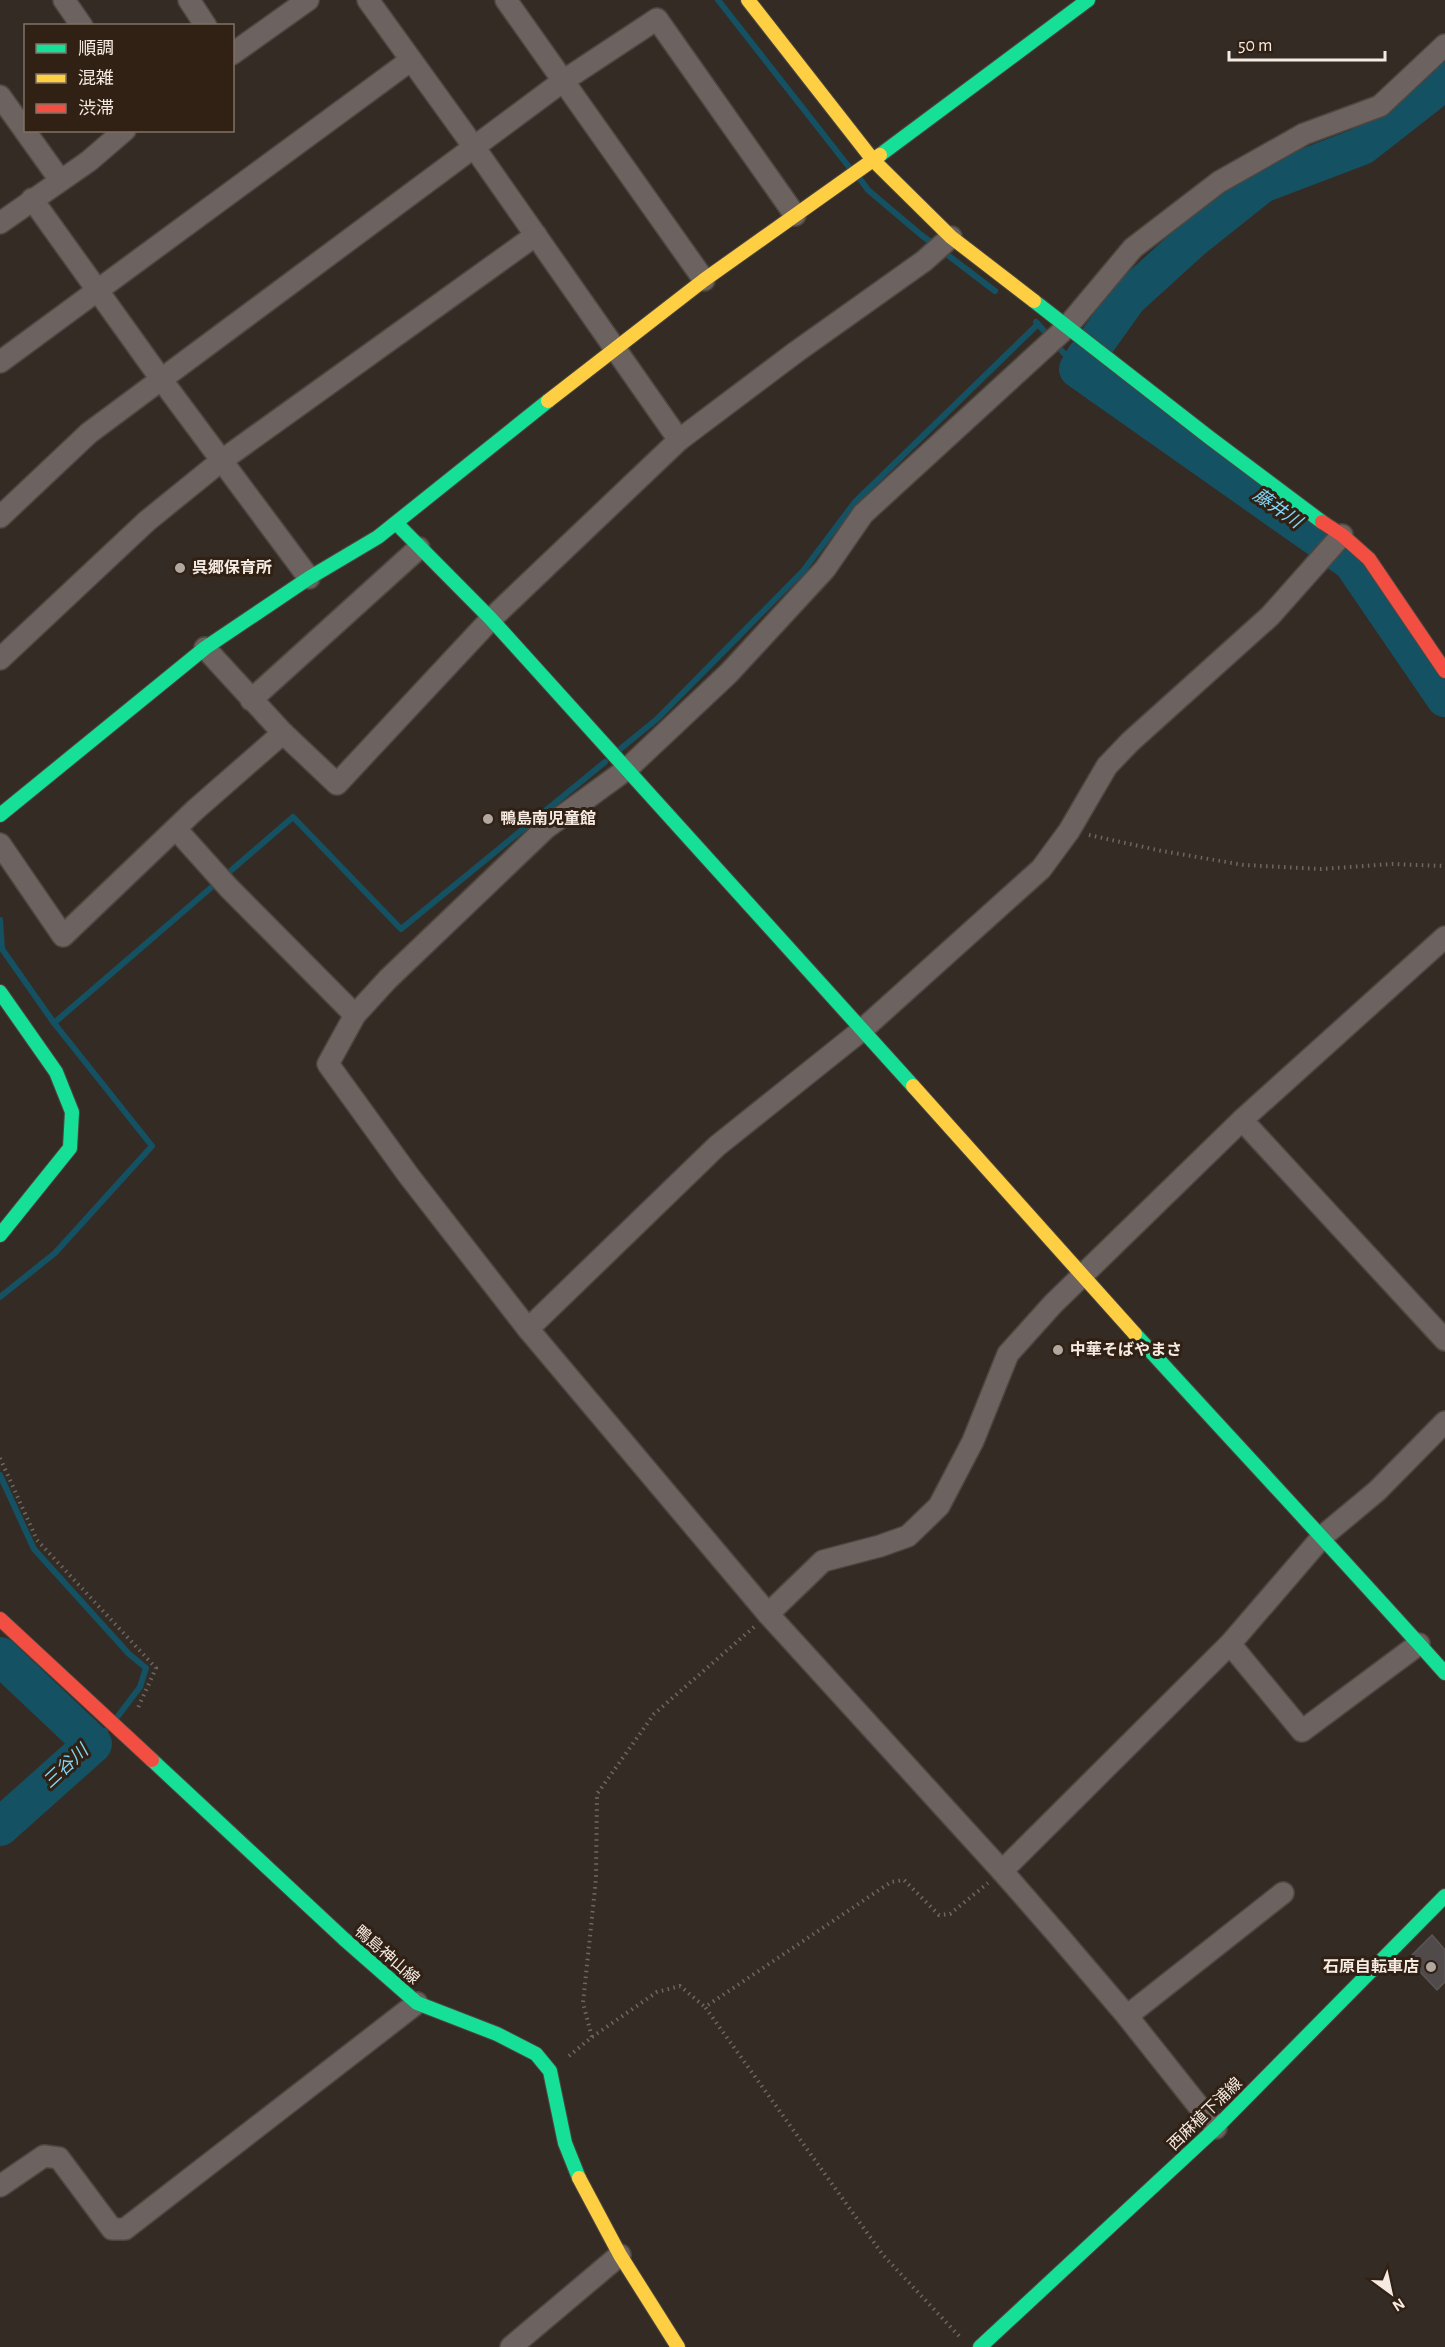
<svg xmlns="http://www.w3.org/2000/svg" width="1445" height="2347" viewBox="0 0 1445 2347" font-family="'Alegreya Sans','Noto Sans JP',sans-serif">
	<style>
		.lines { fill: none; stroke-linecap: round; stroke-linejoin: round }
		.stream { stroke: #145163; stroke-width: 6 }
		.river { stroke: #145163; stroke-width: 38 }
		.building { fill: #504a4a; stroke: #5b5656; stroke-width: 1.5 }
		.street-casing { stroke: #4d4740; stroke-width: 24 }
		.fast-casing { stroke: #4d4740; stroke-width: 16 }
		.slow-casing { stroke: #4d4740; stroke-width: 16 }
		.jam-casing { stroke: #4d4740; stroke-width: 16 }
		.path { stroke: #6f6762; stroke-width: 4; stroke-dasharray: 1.5 4.5; stroke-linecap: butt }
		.street { stroke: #6c6260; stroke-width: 21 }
		.fast { stroke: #16e098; stroke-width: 14 }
		.slow { stroke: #ffcf43; stroke-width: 14 }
		.jam { stroke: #f24e42; stroke-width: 14 }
		.poi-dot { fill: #b2a8a0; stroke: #312114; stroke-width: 2 }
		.labels { text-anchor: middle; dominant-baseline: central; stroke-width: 6; stroke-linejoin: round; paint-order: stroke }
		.poi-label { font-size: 16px; font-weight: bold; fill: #f6ebe2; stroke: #312114; text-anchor: start }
		.street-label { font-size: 16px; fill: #f6ebe2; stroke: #312114 }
		.water-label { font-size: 18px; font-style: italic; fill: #7fd7f7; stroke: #312114 }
	</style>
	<rect width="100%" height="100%" fill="#342c24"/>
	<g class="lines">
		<g class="stream">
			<polyline points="718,0 849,167"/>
			<polyline points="860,179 868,190 920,234 995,291"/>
			<polyline points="1036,322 1078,369"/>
			<polyline points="619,750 657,719 803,571 855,502 1038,324"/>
			<polyline points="0,920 2,949 54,1023 152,1146 55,1253 0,1297"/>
			<polyline points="54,1023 293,817 401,929 605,762"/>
			<polyline points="0,1475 34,1549 129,1654 146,1668 140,1687 118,1716"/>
			<polyline points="93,1744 105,1731"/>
		</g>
		<g class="river">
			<polyline points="1098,340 1128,298 1194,238 1262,184 1362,146 1445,81"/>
			<polyline points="1085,357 1078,369 1352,562 1445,698"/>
			<polyline points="0,1656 93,1744 0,1827"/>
		</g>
	</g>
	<polygon class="building" points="1432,1935 1445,1950 1445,1982 1437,1990 1408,1959"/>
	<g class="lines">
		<g class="street-casing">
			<g id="street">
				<polyline points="64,0 82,26"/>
				<polyline points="189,0 206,26"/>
				<polyline points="368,0 474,147 679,440"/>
				<polyline points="506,0 704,280"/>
				<polyline points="232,54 308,0"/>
				<polyline points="0,96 60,180"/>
				<polyline points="32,199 161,379 309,578"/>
				<polyline points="0,223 89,161 125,130"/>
				<polyline points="0,362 411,60"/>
				<polyline points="0,517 89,433 563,81 657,19 795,215"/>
				<polyline points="205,648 283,733 337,784 491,619 679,440 796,352 924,261 951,237"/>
				<polyline points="0,659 147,521 221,461 536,235"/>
				<polyline points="251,700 419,548"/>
				<polyline points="176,829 228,887 355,1015"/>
				<polyline points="0,844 63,936 195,810 283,733"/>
				<polyline points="1242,1120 1445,1340"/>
				<polyline points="528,1329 717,1146 862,1030 1041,869 1069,831 1107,766 1130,742 1270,616 1342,535"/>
				<polyline points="768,1614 823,1561 880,1546 908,1536 939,1506 973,1441 1008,1354 1053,1304 1242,1120 1445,937"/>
				<polyline points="1230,1644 1302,1731 1419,1644"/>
				<polyline points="1002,1871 1230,1644 1323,1536 1377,1491 1445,1422"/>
				<polyline points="1127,2016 1283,1893"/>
				<polyline points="1216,2128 1127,2016 1057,1934 1002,1871 768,1614 528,1329 409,1176 328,1064 355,1015 388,979 546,828 627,769 729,673 825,569 863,514 1066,328 1133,248 1219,182 1304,134 1380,106 1445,45"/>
				<polyline points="0,2186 44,2156 59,2158 112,2229 125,2229 417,2003"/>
				<polyline points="511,2347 620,2255"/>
			</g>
		</g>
		<g class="fast-casing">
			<g id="fast">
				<polyline points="880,155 1088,0"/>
				<polyline points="1034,301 1210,438 1322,522"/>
				<polyline points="396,523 491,619 913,1086"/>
				<polyline points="0,815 205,648 309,578 378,537 548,401"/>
				<polyline points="0,992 56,1072 72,1112 70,1148 0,1235"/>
				<path d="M1135,1334C1238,1447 1343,1559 1445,1673"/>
				<polyline points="152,1760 344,1939 417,2003 497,2034 536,2054 550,2071 565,2143 579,2178"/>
				<polyline points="980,2347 1216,2128 1445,1896"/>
			</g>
		</g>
		<g class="slow-casing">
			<g id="slow">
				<polyline points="748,0 873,160 951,237 1034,301"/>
				<polyline points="548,401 704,280 880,155"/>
				<polyline points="913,1086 1135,1334"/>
				<polyline points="579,2178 620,2255 678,2347"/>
			</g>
		</g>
		<g class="jam-casing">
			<g id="jam">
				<polyline points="1322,522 1342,535 1369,559 1445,671"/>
				<polyline points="0,1619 152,1760"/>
			</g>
		</g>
		<g class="path">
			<polyline points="1089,835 1162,851 1244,865 1321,869 1392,864 1445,866"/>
			<polyline points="0,1458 37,1540 156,1668 137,1710"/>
			<polyline points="592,2037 657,1992 680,1986 705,2007"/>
			<polyline points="569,2056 592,2037 583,2003 596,1879 597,1794 654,1714 754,1627"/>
			<polyline points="959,2336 883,2255 705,2007 891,1882 904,1880 939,1915 950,1914 988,1883"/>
		</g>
		<use href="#street" class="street"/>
		<use href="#fast" class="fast"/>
		<use href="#slow" class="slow"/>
		<use href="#jam" class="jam"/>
	</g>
	<g class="poi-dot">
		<circle cx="180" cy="568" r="6"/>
		<circle cx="488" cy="819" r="6"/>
		<circle cx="1058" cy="1350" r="6"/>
		<circle cx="1431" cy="1967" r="6"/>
	</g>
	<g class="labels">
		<g class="poi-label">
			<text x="192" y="568">呉郷保育所</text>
			<text x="500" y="819">鴨島南児童館</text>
			<text x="1070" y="1350">中華そばやまさ</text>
			<text x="1419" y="1967" text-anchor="end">石原自転車店</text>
		</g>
		<g class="street-label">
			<text transform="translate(387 1955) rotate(41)">鴨島神山線</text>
			<text transform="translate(1205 2114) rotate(-44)">西麻植下浦線</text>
		</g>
		<g class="water-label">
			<text transform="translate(1277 509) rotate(35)">藤井川</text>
			<text transform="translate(66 1767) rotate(-43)">三谷川</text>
		</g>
	</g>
	<rect x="24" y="24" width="210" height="108" fill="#312114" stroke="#807266" stroke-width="1.5"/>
	<rect x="36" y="44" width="30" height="9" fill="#16e098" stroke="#807266" stroke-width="1.5"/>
	<text x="78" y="54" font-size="18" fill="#f6ebe2">順調</text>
	<rect x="36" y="74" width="30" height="9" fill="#ffcf43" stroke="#807266" stroke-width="1.5"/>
	<text x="78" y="84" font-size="18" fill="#f6ebe2">混雑</text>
	<rect x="36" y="104" width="30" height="9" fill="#f24e42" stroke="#807266" stroke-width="1.5"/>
	<text x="78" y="114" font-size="18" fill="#f6ebe2">渋滞</text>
	<g transform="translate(1391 2293) rotate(147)" stroke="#312114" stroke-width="4.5" paint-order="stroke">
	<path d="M0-4.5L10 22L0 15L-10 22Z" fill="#f6ebe2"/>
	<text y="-9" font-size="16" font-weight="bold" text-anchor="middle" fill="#f6ebe2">N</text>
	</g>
	<path d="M1229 51v9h156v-9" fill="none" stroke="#f6ebe2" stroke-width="3"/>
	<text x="1238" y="51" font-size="18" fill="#f6ebe2" stroke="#312114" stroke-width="4.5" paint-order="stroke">50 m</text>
</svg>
